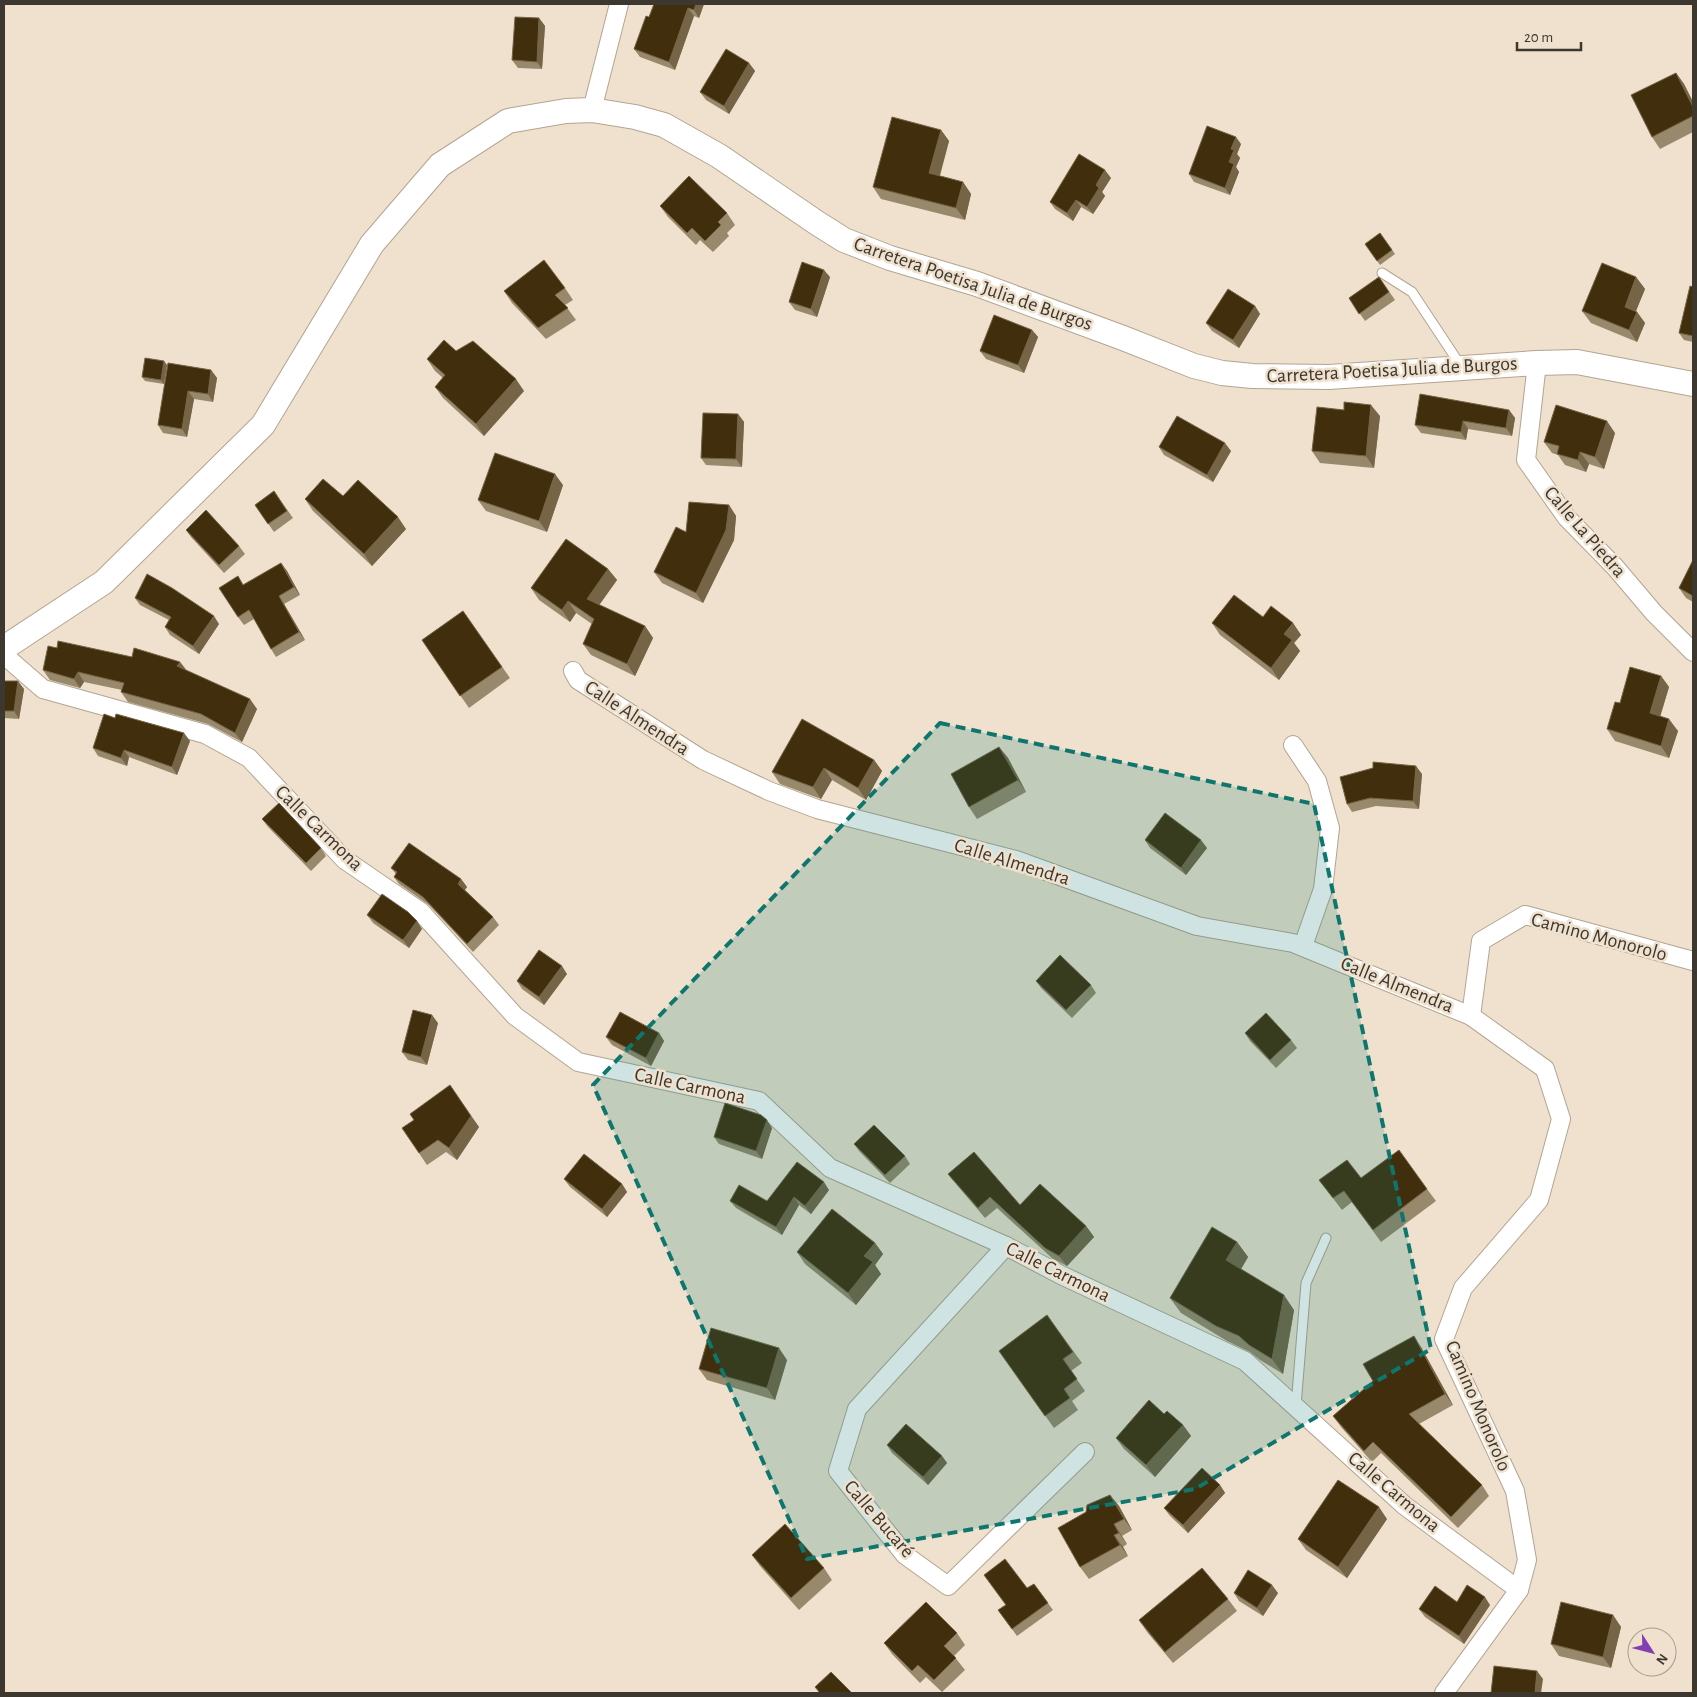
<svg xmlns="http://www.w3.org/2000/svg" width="1697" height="1697" viewBox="0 0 1697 1697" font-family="'Alegreya Sans',sans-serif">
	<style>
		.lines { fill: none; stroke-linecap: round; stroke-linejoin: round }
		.lane-casing { stroke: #b2a592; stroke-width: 11 }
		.street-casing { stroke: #b2a592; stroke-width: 20 }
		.secondary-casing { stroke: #b2a592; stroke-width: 26 }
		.lane { stroke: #fff; stroke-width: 9 }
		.street { stroke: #fff; stroke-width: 18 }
		.secondary { stroke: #fff; stroke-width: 24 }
		.wall { fill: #98886c }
		.shaded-wall { fill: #756446 }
		.building { fill: #412e0c; stroke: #756446 }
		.marked { fill: #0f766e; fill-opacity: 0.2; stroke: #0f766e; stroke-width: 4; stroke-dasharray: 10 6; stroke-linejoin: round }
		.labels { text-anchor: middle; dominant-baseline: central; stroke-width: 5; stroke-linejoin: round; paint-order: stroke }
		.street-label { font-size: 20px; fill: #3c372f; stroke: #efe1cd }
	</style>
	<rect width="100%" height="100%" fill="#efe1cd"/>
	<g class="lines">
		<g class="lane-casing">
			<g id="lane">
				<polyline points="1382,273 1412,292 1461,366"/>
				<polyline points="1296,1406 1306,1283 1326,1238"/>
			</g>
		</g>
		<g class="street-casing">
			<g id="street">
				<polyline points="592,110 619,4"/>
				<polyline points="1537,363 1526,460 1567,518 1615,567 1654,613 1693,652"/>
				<polyline points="4,655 43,689 205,734 249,758 345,860 421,912 515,1016 578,1062 759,1101 830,1168 1006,1246 1061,1275 1245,1361 1405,1506 1519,1590"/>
				<polyline points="573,671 578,680 703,760 769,791 817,809 1016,860 1197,926 1293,943 1471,1016 1545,1069 1561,1119 1539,1200 1463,1288 1444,1339 1515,1491 1527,1560 1519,1590 1444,1693"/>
				<polyline points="1293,745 1317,781 1330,828 1323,889 1303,946"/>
				<polyline points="1471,1016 1481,941 1525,915 1693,961"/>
				<polyline points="1006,1246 857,1409 838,1471 905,1555 948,1586 1085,1452"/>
			</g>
		</g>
		<g class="secondary-casing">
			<polyline id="secondary" points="4,648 104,582 263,425 372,244 440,165 508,121 566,111 592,110 635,117 664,125 719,156 817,223 844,240 890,258 977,284 1123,338 1194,366 1222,373 1252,376 1329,377 1537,363 1577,362 1693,384"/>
		</g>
		<use href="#lane" class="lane"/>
		<use href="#street" class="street"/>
		<use href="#secondary" class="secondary"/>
	</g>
	<g class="wall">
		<polygon points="704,4 699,18 694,16 675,70 640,57 634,49 649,17"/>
		<polygon points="539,18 545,26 542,69 518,68 512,60"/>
		<polygon points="749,63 755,71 729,114 706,100 700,92"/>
		<polygon points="1676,73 1684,84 1693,102 1693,132 1660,149 1652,137"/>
		<polygon points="941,130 949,141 940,176 963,182 971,194 965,220 881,199 873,187"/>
		<polygon points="1241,144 1237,154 1240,158 1236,167 1239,172 1230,195 1194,182 1189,174"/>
		<polygon points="1111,178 1102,192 1105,196 1093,214 1081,207 1073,221 1055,209 1050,202"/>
		<polygon points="660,206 727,213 735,225 727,233 729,236 713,252 700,240 696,245 668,217"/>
		<polygon points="1380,233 1395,254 1380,265 1365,244"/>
		<polygon points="830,277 817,317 795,310 789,302"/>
		<polygon points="1379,277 1395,300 1365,321 1349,298"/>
		<polygon points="1636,277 1645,289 1636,311 1637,312 1645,323 1637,342 1591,323 1582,311"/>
		<polygon points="1693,287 1693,342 1684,340 1679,333"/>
		<polygon points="565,288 573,300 565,305 576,320 546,339 512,303 504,291"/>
		<polygon points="1255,306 1260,314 1239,348 1212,331 1206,323"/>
		<polygon points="1032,330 1038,337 1024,373 986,359 980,351"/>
		<polygon points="456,351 524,391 484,436 443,398 435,387 443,378 435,371 427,359"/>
		<polygon points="168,363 211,370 217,378 213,402 194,399 187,437 163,433 158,425"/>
		<polygon points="167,365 164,384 145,381 142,377"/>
		<polygon points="1509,410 1515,418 1512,436 1468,429 1466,440 1421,433 1415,425"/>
		<polygon points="738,414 744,422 742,467 706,465 701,458"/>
		<polygon points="1380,416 1374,468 1320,463 1312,451"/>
		<polygon points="1615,433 1604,469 1589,464 1586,472 1565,465 1558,455 1552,453 1544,442"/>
		<polygon points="1159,447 1231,451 1213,482 1164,455"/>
		<polygon points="563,485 547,532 486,511 478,500"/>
		<polygon points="274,491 293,518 274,532 255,505"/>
		<polygon points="343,496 406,529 372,566 313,511 305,499"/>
		<polygon points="729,505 736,516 734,540 703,603 662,583 654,572 686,532"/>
		<polygon points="186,530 239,546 245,554 224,573 191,537"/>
		<polygon points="1693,560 1693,602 1686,598 1679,588"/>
		<polygon points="281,563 287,571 300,595 284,604 305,640 276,657 271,649 254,619 244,625 238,617 244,584"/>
		<polygon points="608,569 617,580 599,605 645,626 653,638 635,676 591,655 583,644 592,624 576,613 570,622 539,600 531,588"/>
		<polygon points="135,598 219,624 199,654 170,635 165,627 169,620 140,605"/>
		<polygon points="463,611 510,678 469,708 422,640"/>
		<polygon points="1263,617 1293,623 1301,635 1294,643 1300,651 1279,680 1220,635 1212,623"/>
		<polygon points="57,648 132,657 180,662 187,671 257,709 242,742 208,724 128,702 121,692 122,690 84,682 80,688 50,680 43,670"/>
		<polygon points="1661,676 1669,687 1660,716 1678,731 1669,758 1615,741 1607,729 1620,703"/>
		<polygon points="4,681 24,689 19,719 4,718"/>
		<polygon points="190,741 177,775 129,757 127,766 98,756 93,748"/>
		<polygon points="999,747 1008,758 1026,792 977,819 969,807"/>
		<polygon points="874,760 882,771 866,800 832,780 821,799 780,784 772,772"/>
		<polygon points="1422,774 1419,809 1376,806 1352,812 1347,804"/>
		<polygon points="262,819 321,848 326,856 311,871 268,827"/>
		<polygon points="1145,840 1207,848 1186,875 1150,848"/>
		<polygon points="391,868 461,879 467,887 465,890 493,917 499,925 473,952 429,905 399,884 394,877 396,874"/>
		<polygon points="367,915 422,929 409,948 373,923"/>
		<polygon points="567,974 544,1005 522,989 517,981"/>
		<polygon points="1036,981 1091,985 1096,993 1072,1018 1041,988"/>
		<polygon points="438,1023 427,1065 408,1060 402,1052"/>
		<polygon points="659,1033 664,1041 651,1066 612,1045 606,1037"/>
		<polygon points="1245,1033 1291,1040 1297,1048 1276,1068 1250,1041"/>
		<polygon points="450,1085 479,1127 457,1160 446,1152 427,1165 402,1128 414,1120"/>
		<polygon points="772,1128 762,1159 719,1144 714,1137"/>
		<polygon points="854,1144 905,1156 910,1164 890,1183 859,1151"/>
		<polygon points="948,1174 1020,1205 1086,1226 1094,1237 1067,1266 1053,1259 997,1208 985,1218 956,1184"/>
		<polygon points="1361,1178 1427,1189 1436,1201 1381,1242 1352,1202 1342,1210 1319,1180"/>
		<polygon points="564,1179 622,1184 627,1192 607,1217 570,1187"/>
		<polygon points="829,1190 811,1214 799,1205 782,1235 736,1208 730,1201 767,1201"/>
		<polygon points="1237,1242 1248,1257 1241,1269 1294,1310 1283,1374 1260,1360 1250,1352 1227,1341 1181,1313 1170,1298"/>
		<polygon points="875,1243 883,1254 875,1265 881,1274 856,1305 805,1264 797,1252"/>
		<polygon points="1047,1315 1082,1363 1071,1371 1085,1391 1072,1401 1078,1410 1054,1428 999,1351"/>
		<polygon points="1421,1347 1453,1405 1419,1424 1482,1485 1489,1496 1458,1528 1381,1453 1372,1462 1341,1427 1333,1416"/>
		<polygon points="787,1360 775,1400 707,1380 699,1369"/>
		<polygon points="1164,1414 1183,1425 1191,1436 1155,1477 1124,1449 1116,1438"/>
		<polygon points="887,1445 942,1456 947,1463 928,1485 892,1453"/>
		<polygon points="1220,1485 1225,1493 1188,1533 1170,1516 1164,1508"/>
		<polygon points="1110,1495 1119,1506 1132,1530 1122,1536 1127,1544 1123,1547 1128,1556 1089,1579 1080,1567 1086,1512"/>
		<polygon points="1387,1519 1347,1578 1306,1550 1298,1539"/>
		<polygon points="752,1555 824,1568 832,1580 799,1610 760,1566"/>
		<polygon points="1034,1584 1053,1610 1017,1636 998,1610"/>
		<polygon points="1234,1593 1278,1593 1263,1616 1239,1601"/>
		<polygon points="1228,1599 1237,1611 1173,1663 1147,1632 1139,1620"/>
		<polygon points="1457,1602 1490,1605 1464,1644 1425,1617 1419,1609"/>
		<polygon points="1613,1615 1621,1627 1611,1668 1559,1656 1551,1644"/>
		<polygon points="957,1633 965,1645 954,1656 965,1670 942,1692 926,1677 920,1683 892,1654 884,1643"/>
	</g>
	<g class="shaded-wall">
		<polygon points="696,4 704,4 699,18 694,10"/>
		<polygon points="688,8 694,16 675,70 669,62"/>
		<polygon points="539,18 545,26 542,69 537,62"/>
		<polygon points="749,63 755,71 729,114 724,106"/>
		<polygon points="1676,73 1684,84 1693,102 1693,107"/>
		<polygon points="941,130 949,141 937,185 929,173"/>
		<polygon points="1236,137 1241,144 1237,154 1240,158 1236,167 1239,172 1230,195 1225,188 1231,149"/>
		<polygon points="1105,170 1111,178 1102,192 1105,196 1093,214 1087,207 1096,185"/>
		<polygon points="963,182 971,194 965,220 956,208"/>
		<polygon points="1076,200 1081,207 1073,221 1067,213"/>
		<polygon points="824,270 830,277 817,317 811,309"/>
		<polygon points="1636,277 1645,289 1633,318 1625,307"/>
		<polygon points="1255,306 1260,314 1239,348 1233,340"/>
		<polygon points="1637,312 1645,323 1637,342 1629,330"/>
		<polygon points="1032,330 1038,337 1024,373 1018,365"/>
		<polygon points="164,361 167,365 164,384 161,380"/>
		<polygon points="211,370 217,378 213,402 208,394"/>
		<polygon points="516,379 524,391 484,436 476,424"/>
		<polygon points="188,391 194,399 187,437 182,429"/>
		<polygon points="1371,405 1380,416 1374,468 1366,456"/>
		<polygon points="1509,410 1515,418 1512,436 1506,428"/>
		<polygon points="738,414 744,422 742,467 736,459"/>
		<polygon points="1463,421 1468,429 1466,440 1461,432"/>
		<polygon points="1607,421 1615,433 1604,469 1595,457"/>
		<polygon points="1225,443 1231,451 1213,482 1207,475"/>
		<polygon points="1580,452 1589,464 1586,472 1578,460"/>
		<polygon points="555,474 563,485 547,532 539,521"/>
		<polygon points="729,505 736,516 734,540 703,603 696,593"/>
		<polygon points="398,517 406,529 372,566 364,554"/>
		<polygon points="281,563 287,571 300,595 294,587"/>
		<polygon points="608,569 617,580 595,611 587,599"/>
		<polygon points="279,596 284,604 305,640 299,632"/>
		<polygon points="568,601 576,613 570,622 562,610"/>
		<polygon points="214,616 219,624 199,654 193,646"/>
		<polygon points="1293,623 1301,635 1294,643 1300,651 1279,680 1271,668 1284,634"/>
		<polygon points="645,626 653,638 635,676 627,664"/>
		<polygon points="180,662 187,671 177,666"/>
		<polygon points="78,672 84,682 80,688 74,679"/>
		<polygon points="1661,676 1669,687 1658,724 1650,713"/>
		<polygon points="18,681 24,689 19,719 14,711"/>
		<polygon points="250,699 257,709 242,742 235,733"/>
		<polygon points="1669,719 1678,731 1669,758 1661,746"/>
		<polygon points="184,733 190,741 177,775 172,767"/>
		<polygon points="999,747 1008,758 1026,792 1018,780"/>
		<polygon points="124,750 129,757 127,766 121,758"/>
		<polygon points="874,760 882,771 866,800 858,788"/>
		<polygon points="1416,766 1422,774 1419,809 1413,801"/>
		<polygon points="824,768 832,780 821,799 813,787"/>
		<polygon points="1201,840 1207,848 1186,875 1181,868"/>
		<polygon points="461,879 467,887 464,891 458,884"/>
		<polygon points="417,921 422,929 409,948 403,940"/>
		<polygon points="562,966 567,974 544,1005 539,997"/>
		<polygon points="432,1015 438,1023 427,1065 421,1057"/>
		<polygon points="659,1033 664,1041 651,1066 646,1058"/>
		<polygon points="471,1116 479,1127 457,1160 449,1148"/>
		<polygon points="767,1120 772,1128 762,1159 756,1151"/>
		<polygon points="824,1182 829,1190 811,1214 805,1206"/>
		<polygon points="622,1184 627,1192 607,1217 602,1209"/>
		<polygon points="794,1197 799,1205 782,1235 776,1227"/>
		<polygon points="1086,1226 1094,1237 1067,1266 1059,1256"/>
		<polygon points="1237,1242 1248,1257 1237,1276 1226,1260"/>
		<polygon points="875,1243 883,1254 875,1265 881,1274 856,1305 848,1293 864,1256"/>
		<polygon points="1284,1295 1294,1310 1283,1374 1272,1359"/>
		<polygon points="1414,1336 1421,1347 1453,1405 1445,1394"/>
		<polygon points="779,1348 787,1360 775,1400 767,1388"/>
		<polygon points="1183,1425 1191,1436 1155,1477 1146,1465"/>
		<polygon points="942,1456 947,1463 928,1485 923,1477"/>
		<polygon points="1220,1485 1225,1493 1188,1533 1183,1525"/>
		<polygon points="1110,1495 1119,1506 1132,1530 1124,1519"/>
		<polygon points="1379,1507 1387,1519 1347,1578 1338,1567"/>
		<polygon points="1114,1524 1122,1536 1127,1544 1119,1533"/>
		<polygon points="1114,1535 1123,1547 1128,1556 1120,1545"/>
		<polygon points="1272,1585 1278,1593 1263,1616 1257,1608"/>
		<polygon points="1485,1597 1490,1605 1464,1644 1459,1636"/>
		<polygon points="1613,1615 1621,1627 1611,1668 1603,1657"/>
		<polygon points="1537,1671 1543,1679 1541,1693 1535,1693"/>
	</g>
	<g class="building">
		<polygon points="654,4 696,4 694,10 688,8 669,62 634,49 646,16 649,17"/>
		<polygon points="515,17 539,18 537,62 512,60"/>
		<polygon points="726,49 749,63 724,106 700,92"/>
		<polygon points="1676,73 1693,107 1693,116 1652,137 1631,95"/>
		<polygon points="892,117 941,130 929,173 963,182 956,208 873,187"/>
		<polygon points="1207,126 1236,137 1231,149 1234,150 1229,162 1234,164 1225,188 1189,174"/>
		<polygon points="1079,154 1105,170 1096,185 1099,188 1087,207 1076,200 1067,213 1050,202"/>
		<polygon points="689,176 727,213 718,222 721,225 705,241 692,228 687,233 660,206"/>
		<polygon points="1380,233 1392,250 1377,261 1365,244"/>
		<polygon points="544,260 565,288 555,295 568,308 538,328 504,291"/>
		<polygon points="802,262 824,270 811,309 789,302"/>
		<polygon points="1602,263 1636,277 1625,307 1637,312 1629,330 1582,311"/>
		<polygon points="1379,277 1389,292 1359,314 1349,298"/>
		<polygon points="1690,286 1693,287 1693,336 1679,333"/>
		<polygon points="1228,289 1255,306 1233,340 1206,323"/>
		<polygon points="994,315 1032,330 1018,365 980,351"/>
		<polygon points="444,340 456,351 473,341 516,379 476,424 435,387 445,375 427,359"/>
		<polygon points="145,358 164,361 161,380 142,377"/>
		<polygon points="168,363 211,370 208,394 188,391 182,429 158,425"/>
		<polygon points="1420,394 1509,410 1506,428 1463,421 1461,432 1415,425"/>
		<polygon points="1344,402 1371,405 1366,456 1312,451 1317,407 1344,410"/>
		<polygon points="1556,405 1607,421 1595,457 1580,452 1578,460 1557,454 1559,446 1544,442"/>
		<polygon points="703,413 738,414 736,459 701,458"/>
		<polygon points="1177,416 1225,443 1207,475 1159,447"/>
		<polygon points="495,453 555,474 539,521 478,500"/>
		<polygon points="323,479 343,496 358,480 398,517 364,554 305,499"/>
		<polygon points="274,491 287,511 268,524 255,505"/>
		<polygon points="689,502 729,505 726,530 696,593 654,572 676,527 686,532"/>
		<polygon points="206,510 239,546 219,565 186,530"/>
		<polygon points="566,539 608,569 587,599 645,626 627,664 583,644 594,619 568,601 562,610 531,588"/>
		<polygon points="1693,560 1693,596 1679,588"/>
		<polygon points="281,563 294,587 279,596 299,632 271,649 249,610 238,617 219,588 238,576 243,585"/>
		<polygon points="147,574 172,588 214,616 193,646 165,627 171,617 135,598"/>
		<polygon points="1234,595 1263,617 1271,606 1293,623 1284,634 1292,640 1271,668 1212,623"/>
		<polygon points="463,611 502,667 460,696 422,640"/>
		<polygon points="58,641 132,657 134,648 180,662 177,666 250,699 235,733 201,714 121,692 124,683 78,672 74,679 43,670 48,646 57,648"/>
		<polygon points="1630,667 1661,676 1650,713 1669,719 1661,746 1607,729 1615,702 1620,703"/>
		<polygon points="4,681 18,681 14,711 4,711"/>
		<polygon points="104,714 115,718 116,714 184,733 172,767 124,750 121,758 93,748"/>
		<polygon points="802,719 874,760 858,788 824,768 813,787 772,772"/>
		<polygon points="999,747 1018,780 969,807 951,774"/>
		<polygon points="1373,762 1416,766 1413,801 1370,798 1347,804 1340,777 1373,768"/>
		<polygon points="279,803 321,848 306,863 262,819"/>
		<polygon points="1165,813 1201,840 1181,868 1145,840"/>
		<polygon points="409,843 461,879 458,884 493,917 467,944 423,897 394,877 397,872 391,868"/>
		<polygon points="382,894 408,912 417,921 403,940 367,915"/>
		<polygon points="539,950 562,966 539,997 517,981"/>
		<polygon points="1060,955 1091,985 1066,1010 1036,981"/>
		<polygon points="413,1010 432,1015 421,1057 402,1052"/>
		<polygon points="620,1012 659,1033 646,1058 606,1037"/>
		<polygon points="1266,1013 1291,1040 1270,1060 1245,1033"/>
		<polygon points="450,1085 471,1116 449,1148 438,1140 419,1153 402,1128 414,1120 410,1114"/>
		<polygon points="725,1103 761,1115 767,1120 756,1151 714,1137"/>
		<polygon points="874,1125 905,1156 885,1175 854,1144"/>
		<polygon points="1399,1150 1427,1189 1373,1230 1344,1191 1333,1198 1319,1180 1347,1160 1361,1178"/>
		<polygon points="974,1152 1020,1205 1040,1184 1086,1226 1059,1256 1045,1248 990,1197 978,1208 948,1174"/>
		<polygon points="584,1154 622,1184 602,1209 564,1179"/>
		<polygon points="797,1162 824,1182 805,1206 794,1197 776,1227 730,1201 739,1185 767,1201"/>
		<polygon points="832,1209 875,1243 864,1256 873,1262 848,1293 797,1252"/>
		<polygon points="1212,1227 1237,1242 1226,1260 1284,1295 1272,1359 1249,1345 1239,1336 1216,1326 1170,1298"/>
		<polygon points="1047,1315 1073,1352 1063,1359 1077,1379 1064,1389 1070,1398 1045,1416 999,1351"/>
		<polygon points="711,1328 779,1348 767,1388 699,1369"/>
		<polygon points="1414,1336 1445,1394 1409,1414 1482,1485 1451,1517 1373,1442 1364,1451 1333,1416 1373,1381 1363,1364"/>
		<polygon points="1149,1400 1164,1414 1167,1411 1183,1425 1146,1465 1116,1438"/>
		<polygon points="906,1424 942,1456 923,1477 887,1445"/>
		<polygon points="1202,1468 1220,1485 1183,1525 1164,1508"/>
		<polygon points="1338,1480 1379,1507 1338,1567 1298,1539"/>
		<polygon points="1110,1495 1124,1519 1114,1524 1119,1533 1114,1535 1120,1545 1080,1567 1058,1528 1086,1512 1087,1505"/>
		<polygon points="785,1524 824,1568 791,1598 752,1555"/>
		<polygon points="1005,1559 1027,1588 1034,1584 1048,1603 1012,1629 998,1610 1006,1605 984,1575"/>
		<polygon points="1202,1568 1228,1599 1165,1652 1139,1620"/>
		<polygon points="1248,1570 1272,1585 1257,1608 1234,1593"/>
		<polygon points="1467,1585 1485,1597 1459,1636 1419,1609 1435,1586 1457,1602"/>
		<polygon points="926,1602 957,1633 944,1646 956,1658 934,1680 918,1665 912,1671 884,1643"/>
		<polygon points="1561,1602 1613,1615 1603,1657 1551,1644"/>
		<polygon points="1494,1666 1537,1671 1535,1693 1491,1693"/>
		<polygon points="831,1672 852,1693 820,1693 815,1687"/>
	</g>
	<path class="marked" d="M940,723L1314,804L1431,1349L1195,1489L807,1559L593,1085Z"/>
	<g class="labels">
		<g class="street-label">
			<text transform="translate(973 284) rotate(19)">Carretera Poetisa Julia de Burgos</text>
			<text transform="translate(1392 370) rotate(-3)">Carretera Poetisa Julia de Burgos</text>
			<text transform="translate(1585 532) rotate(49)">Calle La Piedra</text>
			<text transform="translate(637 718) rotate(33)">Calle Almendra</text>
			<text transform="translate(319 828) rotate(44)">Calle Carmona</text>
			<text transform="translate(1012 862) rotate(17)">Calle Almendra</text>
			<text transform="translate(1599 937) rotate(15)">Camino Monorolo</text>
			<text transform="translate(1397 985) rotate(22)">Calle Almendra</text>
			<text transform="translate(690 1086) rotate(12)">Calle Carmona</text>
			<text transform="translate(1058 1272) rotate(26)">Calle Carmona</text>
			<text transform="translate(1478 1406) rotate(67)">Camino Monorolo</text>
			<text transform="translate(1394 1492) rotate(40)">Calle Carmona</text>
			<text transform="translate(879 1519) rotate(49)">Calle Bucaré</text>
		</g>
	</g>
	<rect width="1697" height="1697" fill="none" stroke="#3c372f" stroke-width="10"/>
	<g transform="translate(1652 1652) rotate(126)"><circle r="24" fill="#efe1cd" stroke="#a79d8e"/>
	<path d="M0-4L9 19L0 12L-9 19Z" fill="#8340b3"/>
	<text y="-8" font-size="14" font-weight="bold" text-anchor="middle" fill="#3c372f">N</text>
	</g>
	<path d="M1517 42v8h64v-8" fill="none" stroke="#3c372f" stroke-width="2.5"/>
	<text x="1524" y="42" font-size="15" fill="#3c372f" stroke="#efe1cd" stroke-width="4" paint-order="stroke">20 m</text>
</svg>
